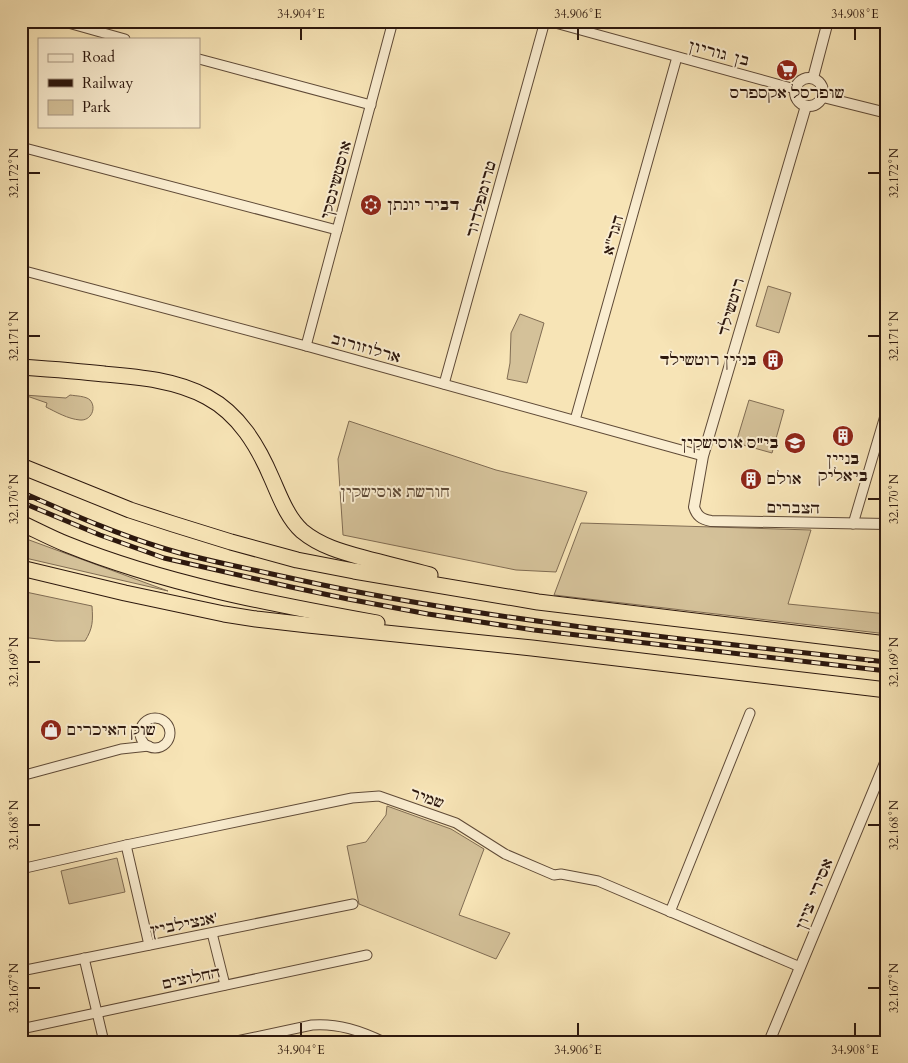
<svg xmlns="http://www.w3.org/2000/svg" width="908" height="1063" viewBox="0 0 908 1063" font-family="Cardo,'Frank Ruhl Libre',serif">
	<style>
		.green { fill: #d4c199; stroke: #806c53 }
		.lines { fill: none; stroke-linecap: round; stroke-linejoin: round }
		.minor-casing { stroke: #5f4a37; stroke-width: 11 }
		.tertiary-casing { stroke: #5f4a37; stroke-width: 12 }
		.motorway-casing { stroke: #2c170d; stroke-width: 17 }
		.minor { stroke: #faedd0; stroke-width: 9 }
		.tertiary { stroke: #faedd0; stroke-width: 10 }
		.motorway { stroke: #f7e4b6; stroke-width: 15 }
		.rail-casing { stroke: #2c170d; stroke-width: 5 }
		.rail { stroke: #faedd0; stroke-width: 3; stroke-dasharray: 9; stroke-linecap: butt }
		.ticks { fill: none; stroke: #2c170d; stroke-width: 2 }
		.labels { text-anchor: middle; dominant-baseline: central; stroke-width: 4; stroke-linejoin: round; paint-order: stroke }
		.street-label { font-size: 15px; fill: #2c170d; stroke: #faedd0 }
		.poi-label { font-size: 15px; font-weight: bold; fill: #2c170d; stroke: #faedd0; text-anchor: start }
		.park-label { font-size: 15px; font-style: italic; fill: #5e4a37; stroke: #faedd0 }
		.neatline { fill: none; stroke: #2c170d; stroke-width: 2 }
		.ticks-label { font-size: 12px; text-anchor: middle; fill: #2c170d }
	</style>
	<rect width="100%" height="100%" fill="#f7e4b6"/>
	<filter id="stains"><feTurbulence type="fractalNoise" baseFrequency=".004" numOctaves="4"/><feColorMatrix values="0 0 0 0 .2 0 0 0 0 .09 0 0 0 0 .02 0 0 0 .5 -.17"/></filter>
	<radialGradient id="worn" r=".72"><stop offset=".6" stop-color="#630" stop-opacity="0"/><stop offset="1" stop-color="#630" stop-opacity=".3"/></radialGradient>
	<g class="green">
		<polygon points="768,286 791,293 779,333 756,326"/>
		<polygon points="520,314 544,323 527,383 507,379 510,363 511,333"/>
		<path d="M24,395L66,398L70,395C76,396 86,396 90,400C97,408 91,421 80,420C68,419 56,412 46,407L47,403Z"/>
		<polygon points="749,400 784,410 772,453 736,443"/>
		<polygon points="349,421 496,470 587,492 556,572 516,570 343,535 338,459"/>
		<polygon points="581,523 811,530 788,604 887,614 887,634 554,595"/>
		<polygon points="21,537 168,591 21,557"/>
		<path d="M21,591L92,606C93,621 93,628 85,641H56L21,637Z"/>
		<polygon points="387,806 451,829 484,849 459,915 510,933 496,959 359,904 347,846 366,842 386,815"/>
		<polygon points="117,858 125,892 69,904 61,871"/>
	</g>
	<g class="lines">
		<g class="minor-casing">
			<g id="minor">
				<polyline points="61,21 125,39"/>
				<polyline points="548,21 795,89"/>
				<polyline points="199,59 371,105"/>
				<polyline points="21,147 337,230"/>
				<polyline points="21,270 306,346 703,456"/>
				<polyline points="306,346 393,21"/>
				<polyline points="444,384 545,21"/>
				<polyline points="575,420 677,57"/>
				<polyline points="853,524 887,409"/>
				<circle cx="155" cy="733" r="15"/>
				<polyline points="21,776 121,749 149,746"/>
				<polyline points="126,845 149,945"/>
				<polyline points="21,869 126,845 352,798 379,796 456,823 505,854 554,875 561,874 598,881 800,967"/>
				<polyline points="670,912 750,713"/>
				<polyline points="212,933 225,985"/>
				<polyline points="84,958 104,1042"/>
				<polyline points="21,971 353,904"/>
				<polyline points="21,1029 367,955"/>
				<path d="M232,1042L312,1025C338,1023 361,1031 384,1042"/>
			</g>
		</g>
		<g class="tertiary-casing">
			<g id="tertiary">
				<circle cx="809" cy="92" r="14"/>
				<polyline points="813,78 828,21"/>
				<polyline points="823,97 887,113"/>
				<path d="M806,106L703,456L694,507C697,516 701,519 711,521L887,524"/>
				<polyline points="769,1042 887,758"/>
			</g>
		</g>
		<g class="motorway-casing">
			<g id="motorway">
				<path d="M21,367C49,369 77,371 104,374C139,377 176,380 207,397C239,414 258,446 272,479C280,497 287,517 302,531C320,546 342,552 364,558C386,564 408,569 430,575"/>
				<polyline points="21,466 130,510 173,524 231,542 297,560 354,571 538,602 887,644"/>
				<path d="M21,523C36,530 51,538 66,544C165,584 272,604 377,623"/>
				<polyline points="21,568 125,593 224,614 256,619 308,625 532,648 887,690"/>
			</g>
		</g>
		<use href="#minor" class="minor"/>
		<use href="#tertiary" class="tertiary"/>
		<use href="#motorway" class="motorway"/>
		<g class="rail-casing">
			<g id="rail">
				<path d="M21,492C69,513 116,534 166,549C189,556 212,561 235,566C263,572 290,578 318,584C505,623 697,640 887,662"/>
				<polyline points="21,502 100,535 164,558 291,587 348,599 428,614 534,630 887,671"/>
			</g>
		</g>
		<use href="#rail" class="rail"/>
	</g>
	<path class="ticks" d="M301,28V40M578,28V40M855,28V40M28,173H40M868,173H880M28,336H40M868,336H880M28,499H40M868,499H880M28,662H40M868,662H880M28,825H40M868,825H880M28,988H40M868,988H880M301,1023V1036M578,1023V1036M855,1023V1036"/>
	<defs>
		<g id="supermarket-disc" transform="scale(1.125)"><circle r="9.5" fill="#8f2418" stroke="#faedd0"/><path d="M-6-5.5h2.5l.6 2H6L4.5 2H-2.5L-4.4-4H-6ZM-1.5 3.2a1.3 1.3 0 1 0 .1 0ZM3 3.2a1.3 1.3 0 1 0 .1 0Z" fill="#fff"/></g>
		<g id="synagogue-disc" transform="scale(1.125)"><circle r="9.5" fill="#8f2418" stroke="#faedd0"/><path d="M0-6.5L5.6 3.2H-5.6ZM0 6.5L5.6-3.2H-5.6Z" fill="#fff"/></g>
		<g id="building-disc" transform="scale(1.125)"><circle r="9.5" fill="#8f2418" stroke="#faedd0"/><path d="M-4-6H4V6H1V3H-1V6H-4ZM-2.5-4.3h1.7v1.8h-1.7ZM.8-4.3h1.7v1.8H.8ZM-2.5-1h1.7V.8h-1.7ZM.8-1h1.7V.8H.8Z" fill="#fff"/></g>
		<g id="school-disc" transform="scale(1.125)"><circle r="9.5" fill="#8f2418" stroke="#faedd0"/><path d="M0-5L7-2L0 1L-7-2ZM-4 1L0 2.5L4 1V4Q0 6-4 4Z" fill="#fff"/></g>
		<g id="shop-disc" transform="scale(1.125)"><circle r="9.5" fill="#8f2418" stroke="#faedd0"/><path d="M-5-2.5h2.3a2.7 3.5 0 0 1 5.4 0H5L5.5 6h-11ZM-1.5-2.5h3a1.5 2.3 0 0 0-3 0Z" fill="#fff"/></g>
	</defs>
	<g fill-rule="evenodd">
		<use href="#supermarket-disc" x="787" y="70"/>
		<use href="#synagogue-disc" x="371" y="205"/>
		<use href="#building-disc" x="773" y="360"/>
		<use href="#building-disc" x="843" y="436"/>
		<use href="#school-disc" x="795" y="443"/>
		<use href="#building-disc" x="751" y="479"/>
		<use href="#shop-disc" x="51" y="730"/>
	</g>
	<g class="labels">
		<g class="street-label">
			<text transform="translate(719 53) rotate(15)">בן גוריון</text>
			<text transform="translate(336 180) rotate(-75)">אוסטשינסקי</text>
			<text transform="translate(481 199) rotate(-75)">טרומפלדור</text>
			<text transform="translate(613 235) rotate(-74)">הגר"א</text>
			<text transform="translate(731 307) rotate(-74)">רוטשילד</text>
			<text transform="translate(366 348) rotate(16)">ארלוזורוב</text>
			<text transform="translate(793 508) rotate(1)">הצברים</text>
			<text transform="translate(427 798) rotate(19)">שמיר</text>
			<text transform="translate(814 894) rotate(-68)">אסירי ציון</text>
			<text transform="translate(184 924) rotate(-11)">אנצילביץ'</text>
			<text transform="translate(191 978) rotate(-12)">החלוצים</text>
		</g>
		<g class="poi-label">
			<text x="787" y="93" text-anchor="middle">שופרסל אקספרס</text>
			<text x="387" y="205">דביר יונתן</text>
			<text x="757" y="360" text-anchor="end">בניין רוטשילד</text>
			<text x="779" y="443" text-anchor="end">בי"ס אוסישקין</text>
			<text x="843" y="459" text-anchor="middle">בניין<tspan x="843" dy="17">ביאליק</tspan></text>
			<text x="767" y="479">אולם</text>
			<text x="67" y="730">שוק האיכרים</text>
		</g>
		<g class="park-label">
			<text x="395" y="492">חורשת אוסישקין</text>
		</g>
	</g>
	<rect width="908" height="1063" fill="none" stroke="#f7e4b6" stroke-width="55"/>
	<rect x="38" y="38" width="162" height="90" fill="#faedd0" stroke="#a89782"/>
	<rect x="48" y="54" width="25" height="8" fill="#faedd0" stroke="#a89782"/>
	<text x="82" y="62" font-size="15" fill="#2c170d">Road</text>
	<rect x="48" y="79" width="25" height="8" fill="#2c170d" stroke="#a89782"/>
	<text x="82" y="88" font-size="15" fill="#2c170d">Railway</text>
	<rect x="48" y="100" width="25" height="15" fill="#d4c199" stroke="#a89782"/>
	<text x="82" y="112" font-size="15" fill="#2c170d">Park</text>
	<rect x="28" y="28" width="852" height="1008" class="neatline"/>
	<g class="ticks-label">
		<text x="301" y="18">34.904°E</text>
		<text x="578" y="18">34.906°E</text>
		<text x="855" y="18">34.908°E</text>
		<text transform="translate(14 173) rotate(-90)" y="4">32.172°N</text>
		<text transform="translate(894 173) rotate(-90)" y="4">32.172°N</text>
		<text transform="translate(14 336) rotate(-90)" y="4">32.171°N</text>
		<text transform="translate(894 336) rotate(-90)" y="4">32.171°N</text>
		<text transform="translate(14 499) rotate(-90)" y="4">32.170°N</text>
		<text transform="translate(894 499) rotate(-90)" y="4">32.170°N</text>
		<text transform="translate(14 662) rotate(-90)" y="4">32.169°N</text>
		<text transform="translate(894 662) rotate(-90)" y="4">32.169°N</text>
		<text transform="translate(14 825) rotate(-90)" y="4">32.168°N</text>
		<text transform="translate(894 825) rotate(-90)" y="4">32.168°N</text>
		<text transform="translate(14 988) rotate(-90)" y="4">32.167°N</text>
		<text transform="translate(894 988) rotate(-90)" y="4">32.167°N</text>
		<text x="301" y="1054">34.904°E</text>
		<text x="578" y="1054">34.906°E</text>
		<text x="855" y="1054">34.908°E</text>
	</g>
	<rect width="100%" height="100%" filter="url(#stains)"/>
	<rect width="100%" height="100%" fill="url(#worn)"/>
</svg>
